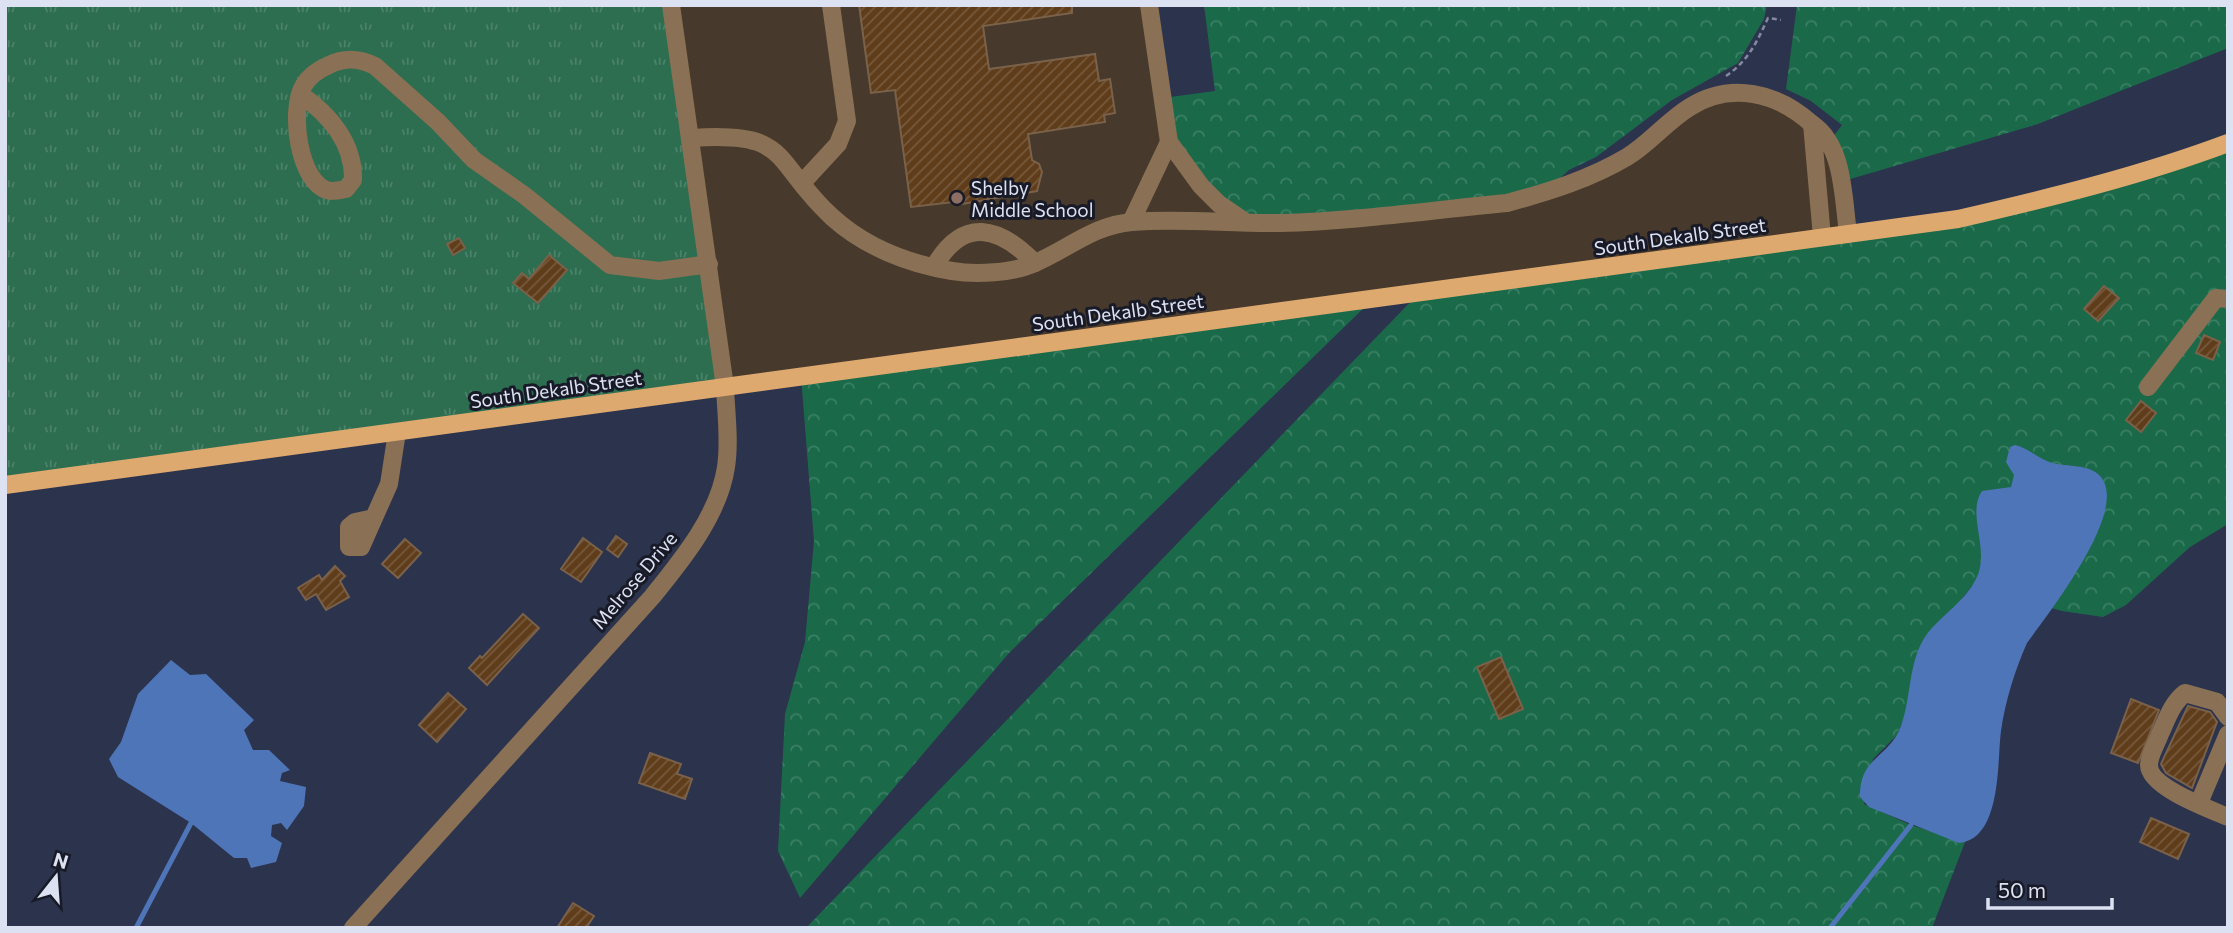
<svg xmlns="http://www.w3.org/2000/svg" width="2233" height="933" viewBox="0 0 2233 933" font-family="Commissioner,sans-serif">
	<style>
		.commercial { fill: #47392b }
		.grass { fill: url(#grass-tufts) }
		.forest { fill: url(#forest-crowns) }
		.water { fill: #4f75b9 }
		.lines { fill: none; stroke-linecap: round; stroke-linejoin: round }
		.stream { stroke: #4f75b9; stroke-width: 5 }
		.building { fill: url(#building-hatch); stroke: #7a614a; stroke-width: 2 }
		.path { stroke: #848a9f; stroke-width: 2.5; stroke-dasharray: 5 3.5; stroke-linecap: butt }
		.minor { stroke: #8a7054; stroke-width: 18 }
		.major { stroke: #dea96f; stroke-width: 18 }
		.education-dot { fill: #8d6e63; stroke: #181b27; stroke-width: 2.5 }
		.labels { text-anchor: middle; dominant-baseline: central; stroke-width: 6; stroke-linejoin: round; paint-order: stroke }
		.poi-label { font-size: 19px; fill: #dde2f3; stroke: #181b27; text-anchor: start }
		.street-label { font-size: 19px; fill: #dde2f3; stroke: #181b27 }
	</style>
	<defs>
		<pattern id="grass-tufts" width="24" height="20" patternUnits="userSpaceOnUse" patternTransform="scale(1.75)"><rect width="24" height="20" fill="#2d6d50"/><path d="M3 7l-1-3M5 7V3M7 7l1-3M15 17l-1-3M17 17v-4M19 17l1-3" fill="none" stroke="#4b826a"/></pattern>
		<pattern id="forest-crowns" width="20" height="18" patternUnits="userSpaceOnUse" patternTransform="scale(1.75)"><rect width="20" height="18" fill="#1a6a4a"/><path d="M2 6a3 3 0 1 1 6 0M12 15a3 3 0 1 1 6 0" fill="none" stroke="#3b7f65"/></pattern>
		<pattern id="building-hatch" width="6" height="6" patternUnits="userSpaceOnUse" patternTransform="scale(1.75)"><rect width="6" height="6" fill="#603d1a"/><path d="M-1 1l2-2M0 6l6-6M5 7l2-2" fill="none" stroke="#76593c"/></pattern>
	</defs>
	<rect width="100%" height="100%" fill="#2c334d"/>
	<polygon class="commercial" points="671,5 1149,5 1169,142 1576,182 1682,113 1751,93 1825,132 1848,233 725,387"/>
	<polygon class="grass" points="5,5 671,5 725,387 5,485"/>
	<g class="forest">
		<polygon points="1204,5 1767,5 1764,19 1738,63 1672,100 1596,157 1569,170 1542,194 1244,221 1169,142 1163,98 1215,91"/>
		<polygon points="1797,5 2228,5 2228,48 2038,124 1840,182 1830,141 1842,125 1811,101 1786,89"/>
		<polygon points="2228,143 2228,524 2190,547 2126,605 2103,617 2062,611 1972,586 1920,651 1906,714 1897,735 1873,759 1864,804 1911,825 1965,842 1932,928 806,928 1420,292 1958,219"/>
		<polygon points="1373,299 1009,653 800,898 778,851 785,714 805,642 814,541 801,376"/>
	</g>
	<g class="water">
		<path d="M2015,445C2029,448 2039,460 2053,463C2068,467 2088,464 2099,475C2133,507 2047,615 2027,643C2015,670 2005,702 2001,731C1997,761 2002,839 1959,843L1869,807L1860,797C1859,759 1886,758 1899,731C1912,702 1907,661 1927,634C1942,615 1965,601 1976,579C1991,551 1966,514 1982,491L2011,487L2014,475L2006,462L2010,447Z"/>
		<polygon points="171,660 190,675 206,674 254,720 244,730 253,750 269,750 290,770 282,773 280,781 306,787 304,806 287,830 281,823 272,825 271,836 282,843 276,862 251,868 247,858 234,858 191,823 118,777 109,759 121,742 138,694"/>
	</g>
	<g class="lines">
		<g class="stream">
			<polyline points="136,928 191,823"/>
			<polyline points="1830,928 1911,825"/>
		</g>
	</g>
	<g class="building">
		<polygon points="859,5 1072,5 1072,13 983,26 989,69 1095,54 1099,81 1110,79 1115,113 1104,115 1105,122 1028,134 1032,160 1039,164 1042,172 1037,191 962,204 962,201 911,207 895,90 871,93"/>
		<polygon points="459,238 465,248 453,255 447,244"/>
		<polygon points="549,255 567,270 538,303 513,283 522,273 529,279"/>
		<polygon points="2104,286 2119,298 2098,321 2084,309"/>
		<polygon points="2204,335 2220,342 2213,360 2196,353"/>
		<polygon points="2141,401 2156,413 2141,432 2126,420"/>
		<polygon points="616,536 627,544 618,557 607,549"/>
		<polygon points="583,538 602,552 581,582 561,569"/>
		<polygon points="405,539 421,553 398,578 382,564"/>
		<polygon points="335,566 345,576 340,581 349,597 326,610 316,594 306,600 298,588 319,575 322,580"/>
		<polygon points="523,614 539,628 487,685 469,668 480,656 482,658"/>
		<polygon points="1501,657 1523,709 1499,719 1477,667"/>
		<polygon points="448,693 466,709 437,742 419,725"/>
		<polygon points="2131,699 2159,710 2138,763 2111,753"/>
		<polygon points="2188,706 2210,712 2217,722 2192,788 2166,773 2161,764"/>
		<polygon points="650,753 681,764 677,774 692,779 685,799 639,783"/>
		<polygon points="2151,818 2189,834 2178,859 2140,842"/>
		<polygon points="573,903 594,916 586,928 557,928"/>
	</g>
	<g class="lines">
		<path class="path" d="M1726,76C1748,61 1757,42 1768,18L1781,20"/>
		<g class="minor">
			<polyline points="1149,5 1169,142 1201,186 1219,204 1244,221"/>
			<path d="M301,95C329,114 354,143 353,180L346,189C341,190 334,191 330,191C298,185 289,108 304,85C309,76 320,69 329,65C345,57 359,58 375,66L438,122L474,160L524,195L610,265L659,271L709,264"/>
			<path d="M692,138C793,131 771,161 832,217C865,247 909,264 952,271C976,275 1013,273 1035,263C1068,249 1094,225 1132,222C1181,218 1231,224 1280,223C1356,221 1432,210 1507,203C1548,192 1590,179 1627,157C1650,143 1667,121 1690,107C1731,81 1778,93 1812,124"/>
			<polyline points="802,183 838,144 847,121 831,5"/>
			<polyline points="1131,222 1169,142"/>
			<path d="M1822,237L1812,124C1844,145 1843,198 1848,233"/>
			<path d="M934,267C963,216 999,226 1035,263"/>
			<polyline points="2148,387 2216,298 2228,299"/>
			<polyline points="374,518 355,522 349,527 349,547 361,547 389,484 397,432"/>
			<path d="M2228,717L2217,702L2185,693C2172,703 2167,719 2160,734C2157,743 2149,755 2149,765C2149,787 2209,809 2228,817"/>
			<polyline points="2199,803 2228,734"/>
			<path d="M353,928L652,597C682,560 719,515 726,467C730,441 726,413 725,387L671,5"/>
		</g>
		<path class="major" d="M5,485L1958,219C2049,198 2140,176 2228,143"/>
	</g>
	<circle class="education-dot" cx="957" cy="198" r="7"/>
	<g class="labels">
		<g class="poi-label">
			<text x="971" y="187">Shelby<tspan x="971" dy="22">Middle School</tspan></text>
		</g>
		<g class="street-label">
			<text transform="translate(1680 236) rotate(-8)">South Dekalb Street</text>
			<text transform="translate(1118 312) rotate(-8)">South Dekalb Street</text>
			<text transform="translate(556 389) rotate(-8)">South Dekalb Street</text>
			<text transform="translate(634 580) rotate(-50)">Melrose Drive</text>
		</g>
	</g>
	<rect width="2233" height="933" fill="none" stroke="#dde2f3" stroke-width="14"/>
	<g transform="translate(56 877) rotate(17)" stroke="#181b27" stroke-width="5" paint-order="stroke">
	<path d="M0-5L12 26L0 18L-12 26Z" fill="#dde2f3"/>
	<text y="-10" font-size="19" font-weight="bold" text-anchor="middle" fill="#dde2f3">N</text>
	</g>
	<path d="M1988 898v10h124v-10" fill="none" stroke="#dde2f3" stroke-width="3.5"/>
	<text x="1998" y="898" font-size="21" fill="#dde2f3" stroke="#181b27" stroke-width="5" paint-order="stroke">50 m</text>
</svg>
